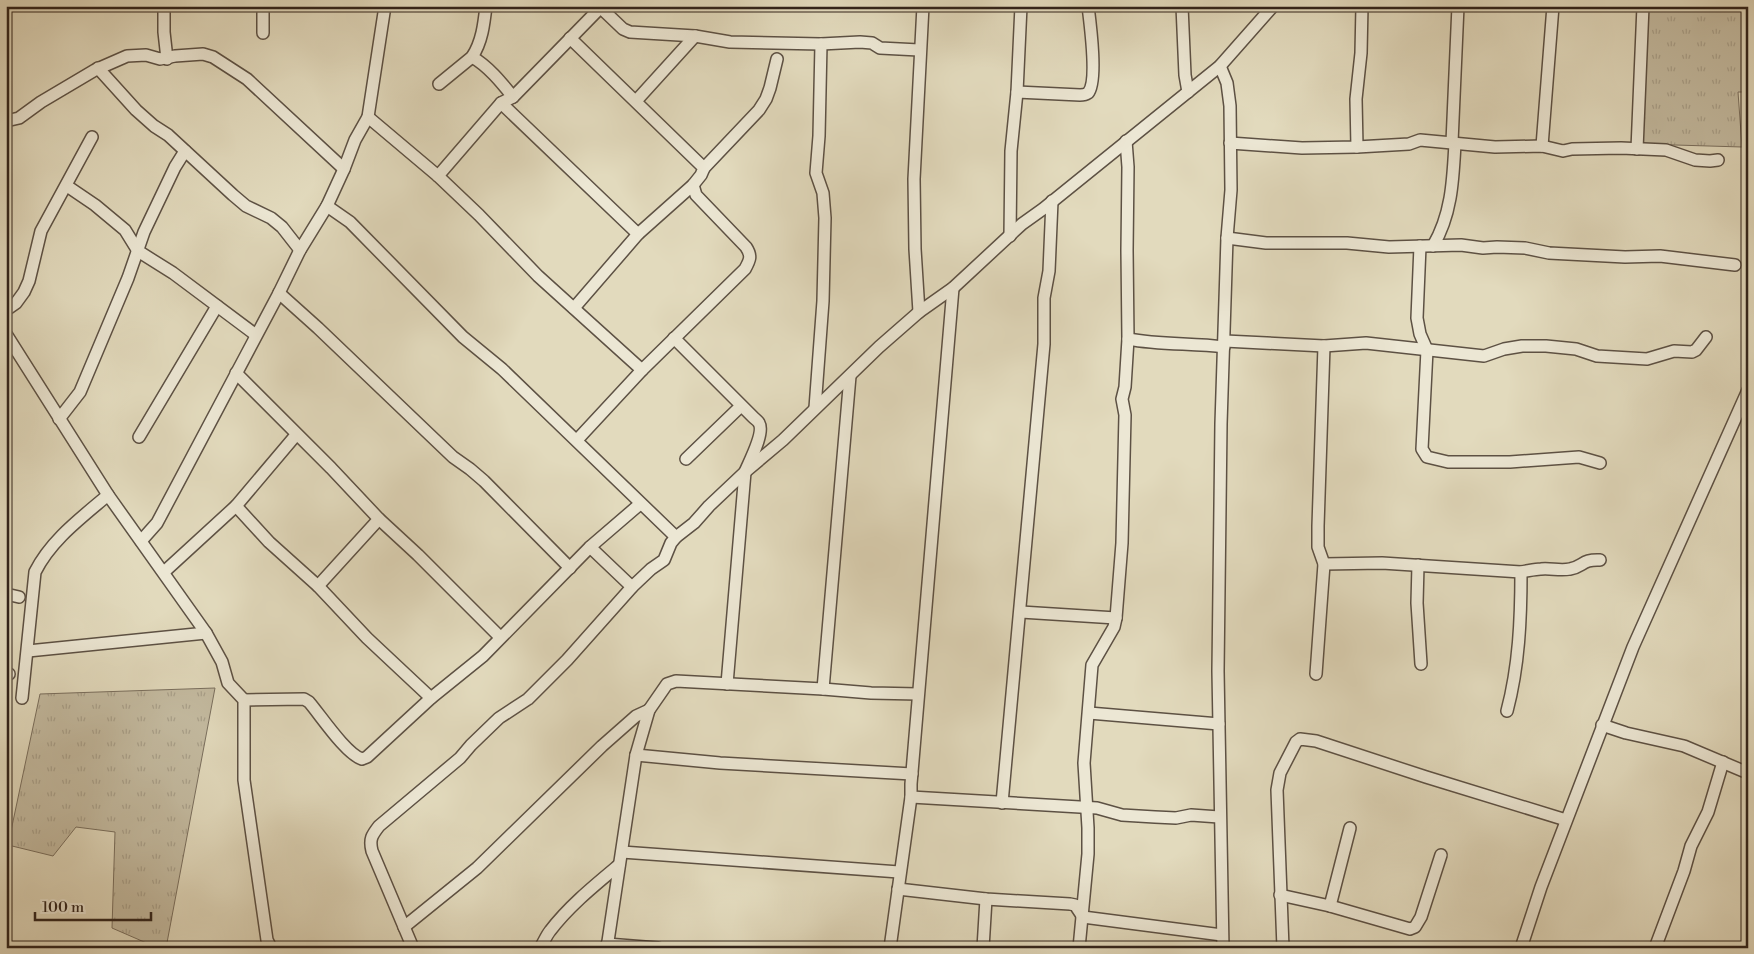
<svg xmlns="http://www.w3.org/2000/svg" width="1754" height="954" viewBox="0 0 1754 954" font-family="'Libre Bodoni',serif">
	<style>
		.grass { fill: url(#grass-tufts); stroke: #7a6f5e }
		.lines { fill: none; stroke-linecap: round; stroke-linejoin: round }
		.minor-casing { stroke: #5d5144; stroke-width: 14 }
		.minor { stroke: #ece7d4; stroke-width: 11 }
	</style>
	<defs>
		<pattern id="grass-tufts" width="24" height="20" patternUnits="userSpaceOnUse" patternTransform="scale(1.25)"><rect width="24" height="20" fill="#c4bba1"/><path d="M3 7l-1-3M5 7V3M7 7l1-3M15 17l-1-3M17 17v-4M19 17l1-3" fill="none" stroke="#a9a08a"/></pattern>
	</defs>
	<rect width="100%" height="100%" fill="#e2dabd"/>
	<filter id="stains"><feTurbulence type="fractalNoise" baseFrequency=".004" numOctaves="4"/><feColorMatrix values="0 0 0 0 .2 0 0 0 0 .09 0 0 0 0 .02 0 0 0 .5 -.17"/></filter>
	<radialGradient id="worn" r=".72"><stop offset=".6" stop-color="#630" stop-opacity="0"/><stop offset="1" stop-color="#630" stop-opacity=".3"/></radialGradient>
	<g class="grass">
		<polygon points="1647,6 1748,6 1748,92 1738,92 1742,147 1642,144"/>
		<polygon points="215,688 166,948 158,948 112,928 115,832 76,827 53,856 8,845 40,694"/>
	</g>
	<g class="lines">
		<g class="minor-casing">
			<g id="minor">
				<polyline points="164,6 164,32 167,59"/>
				<polyline points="263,6 263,33"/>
				<polyline points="1182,6 1185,75 1188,92"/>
				<polyline points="601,8 623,29 630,32 695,36 730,42 821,44 860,42 872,43 880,48 919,50"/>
				<polyline points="570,38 704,168 701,175 693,185 638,234 574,308"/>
				<path d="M472,57C488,66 501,82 513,97"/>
				<polyline points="1220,66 1227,83 1230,106 1231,190 1227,238 1221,424 1218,671 1223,948"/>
				<polyline points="98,68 136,110 154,126 168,135 233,195 246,206 271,218 282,227 300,250"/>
				<path d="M439,84L472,57C482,42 484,24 486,6"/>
				<path d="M1017,92L1080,95C1084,95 1085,95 1088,93C1098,82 1090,22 1088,6"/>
				<polyline points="636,101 695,36"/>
				<polyline points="501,103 638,234"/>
				<polyline points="368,117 438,176 479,215 538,276 642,370"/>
				<polyline points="6,121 19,118 41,102 95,70 127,56 146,55 160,59 175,56 203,54 213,57 247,79 344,169"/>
				<polyline points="1452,142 1458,6"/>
				<polyline points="1230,143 1302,148 1357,147 1409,144 1420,140 1495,147 1542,146 1563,151 1572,149 1621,148 1666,150 1695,160 1710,161 1718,160"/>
				<polyline points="1542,146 1553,6"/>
				<polyline points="1357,147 1356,99 1361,53 1362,6"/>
				<polyline points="1637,149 1643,6"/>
				<polyline points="704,168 759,110 766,99 770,88 777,59"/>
				<polyline points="438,176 501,103 513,97 602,6"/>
				<polyline points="67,186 95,205 125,230 138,251 173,273 256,335"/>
				<polyline points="327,206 350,222 463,337 502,369 676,537"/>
				<polyline points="1010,236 1011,151 1017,92 1021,6"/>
				<polyline points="1227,238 1266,243 1347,243 1389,247 1461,245 1483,248 1497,247 1525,248 1549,253 1625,257 1660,256 1735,265"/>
				<polyline points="1420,246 1417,318 1420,334 1427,350 1422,449 1427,457 1448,462 1510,462 1579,457 1600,463"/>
				<path d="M1433,246C1452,214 1453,179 1455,143"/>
				<polyline points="279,293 318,328 453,457 470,469 484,481 570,568"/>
				<polyline points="6,310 16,303 24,292 29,281 41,231 92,137"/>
				<polyline points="919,312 915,249 914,179 923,6"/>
				<polyline points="6,334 108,495 206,633 222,662 228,683 244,700 244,780 267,940 271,948"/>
				<path d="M674,338L753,417C755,419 758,421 759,423C765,433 749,462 745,472L727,684"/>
				<path d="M1128,339C1160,345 1192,343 1224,347"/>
				<polyline points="1225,341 1324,346 1366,343 1484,356 1504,349 1522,346 1546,346 1576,349 1597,356 1647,359 1674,351 1692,352 1696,350 1706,337"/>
				<polyline points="236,373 331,468 379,519 418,555 500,637"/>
				<polyline points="815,408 823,301 825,218 823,193 816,173 819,136 821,44"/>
				<polyline points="59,419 80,392 128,278 144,232 175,167 185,151"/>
				<polyline points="139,437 217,306"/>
				<path d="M577,440L642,370L745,269C750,260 752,256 746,247L696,195L693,185"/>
				<polyline points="686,459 741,406"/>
				<polyline points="236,506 269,542 318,586 367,638 431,698"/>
				<polyline points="141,541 157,523 279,293 300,250 327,206 344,169 355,140 368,117 385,6"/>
				<polyline points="590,547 632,587"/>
				<path d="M1324,564L1382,563L1521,572C1528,571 1535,569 1541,569C1551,568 1560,571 1570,569C1583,567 1582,559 1600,560"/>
				<polyline points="1418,565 1417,603 1421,664"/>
				<polyline points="164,572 236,506 296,435"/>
				<polyline points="318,586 379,519"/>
				<polyline points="6,594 19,597"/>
				<polyline points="1021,612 1116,618"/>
				<polyline points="28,651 206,633"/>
				<polyline points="6,674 9,674"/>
				<polyline points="1316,674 1324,564 1318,547 1318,526 1324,346"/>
				<polyline points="823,689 850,376"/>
				<path d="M22,698L35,572C51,540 81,518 108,495"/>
				<path d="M244,700L304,699L309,702C321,716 346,754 362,759L367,757L431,698L483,656L590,547L640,504"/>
				<path d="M1507,711C1519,666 1521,619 1521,572"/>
				<polyline points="1089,713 1219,724"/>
				<polyline points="1602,725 1626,733 1684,746 1748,773"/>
				<polyline points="636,755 720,763 912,774"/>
				<polyline points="911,797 1097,808 1122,815 1155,817 1176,818 1191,815 1219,817"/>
				<polyline points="1002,803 1044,344 1044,298 1049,271 1052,201"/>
				<polyline points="622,852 899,872"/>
				<polyline points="898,889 986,899 1070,904 1075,905 1083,917 1222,935"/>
				<polyline points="1280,895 1330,906 1410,929 1415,927 1421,917 1441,855"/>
				<polyline points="1330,906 1350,828"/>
				<polyline points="404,927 477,868 602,746 636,716 649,710"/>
				<polyline points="607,944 658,948"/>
				<path d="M413,948L372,851C369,839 372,835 379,826L460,758L471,745L499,718L528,699L567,660L632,587L651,569L664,560L671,543L676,537L694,523L709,506L745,472L783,440L879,347L919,312L953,288L1022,224L1043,209L1220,66L1273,6"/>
				<path d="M540,948C544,942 546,936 550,931C569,906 595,885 619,865"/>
				<polyline points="607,948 636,755 649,710 667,684 676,681 823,689 871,693 918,694"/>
				<polyline points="890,948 911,797 911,784 953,288"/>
				<polyline points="983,948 986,899"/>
				<polyline points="1079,948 1088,854 1088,828 1084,763 1092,665 1114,627 1116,618 1122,543 1125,415 1122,399 1125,387 1128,339 1127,250 1128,167 1126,141"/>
				<polyline points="1283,948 1277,790 1280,773 1296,742 1300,739 1316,741 1426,777 1566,820"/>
				<polyline points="1521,948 1541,887 1633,647 1748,390"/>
				<polyline points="1655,948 1684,871 1691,846 1708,812 1723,762"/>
			</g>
		</g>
		<use href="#minor" class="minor"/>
	</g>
	<rect width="1754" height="954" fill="none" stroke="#e2dabd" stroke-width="25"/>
	<rect x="8" y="8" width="1739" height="939" fill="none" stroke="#31231b" stroke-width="2.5"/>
	<rect x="12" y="12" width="1729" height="929" fill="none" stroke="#31231b"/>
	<path d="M35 912v8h116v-8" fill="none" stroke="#31231b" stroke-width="2.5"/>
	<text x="42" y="912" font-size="15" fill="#31231b" stroke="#ece7d4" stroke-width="4" paint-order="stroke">100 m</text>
	<rect width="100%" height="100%" filter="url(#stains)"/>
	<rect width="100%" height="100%" fill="url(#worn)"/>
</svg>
